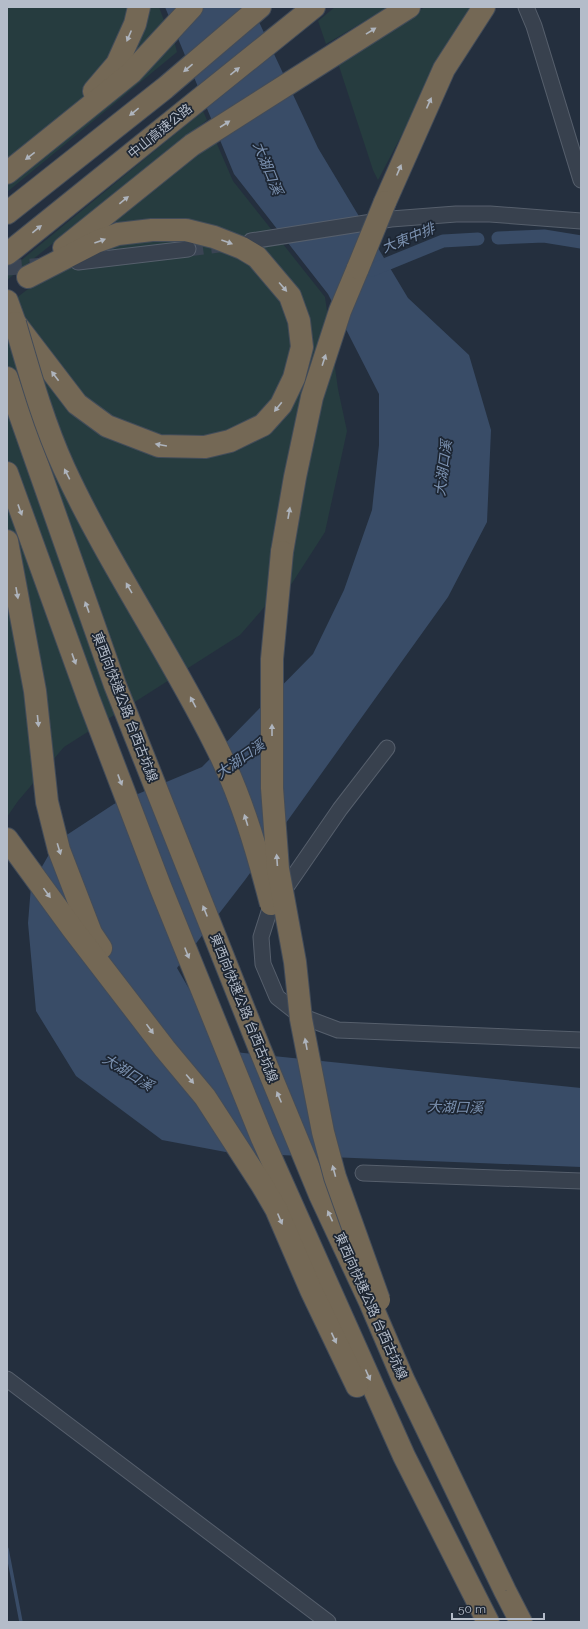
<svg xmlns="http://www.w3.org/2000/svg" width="588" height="1629" viewBox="0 0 588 1629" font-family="Raleway,'Noto Sans TC',sans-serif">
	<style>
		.green { fill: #263c3f }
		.water { fill: #394c67 }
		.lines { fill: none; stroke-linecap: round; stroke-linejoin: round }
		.stream { stroke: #394c67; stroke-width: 3.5 }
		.canal { stroke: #394c67; stroke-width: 13 }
		.minor-tunnel { stroke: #3a4453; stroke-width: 15; stroke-dasharray: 15 8; stroke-linecap: butt }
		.minor-casing { stroke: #565f6c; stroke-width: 17 }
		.highway-casing { stroke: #434c59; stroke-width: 24 }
		.minor { stroke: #38414e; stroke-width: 15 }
		.highway { stroke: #746855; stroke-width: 22 }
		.highway-bridge-casing { stroke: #434c59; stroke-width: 24; stroke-linecap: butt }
		.highway-bridge { stroke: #746855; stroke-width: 22 }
		.oneway { fill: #aeb4bd }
		.labels { text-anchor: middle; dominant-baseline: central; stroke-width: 3.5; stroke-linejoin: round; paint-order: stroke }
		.street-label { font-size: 13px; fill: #b4bcc9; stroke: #1d2633 }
		.water-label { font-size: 14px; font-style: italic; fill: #7c92b1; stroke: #1d2633 }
	</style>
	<rect width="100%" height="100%" fill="#242f3e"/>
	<g class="green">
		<polygon points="7,7 159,7 165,23 125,63 7,160"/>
		<polygon points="335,7 389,7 326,44 318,21"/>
		<polygon points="425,7 474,7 447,49 378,180 373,170 337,60"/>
		<polygon points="174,40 177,52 7,192 7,181"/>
		<polygon points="203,111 207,120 7,280 7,272"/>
		<polygon points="214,137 233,181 325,297 338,389 347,431 325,532 287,591 267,604 240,635 64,747 18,801 7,817 7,305 44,277 97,247 142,237 258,246 235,233 184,222 115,228 107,225"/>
	</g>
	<polygon class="water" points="165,7 252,7 318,148 408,298 469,355 491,430 487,522 448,597 245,880 177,968 225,1051 581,1088 581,1167 231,1153 162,1140 76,1076 36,1011 28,923 31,886 56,842 114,804 202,767 313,654 344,590 372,510 379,445 379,394 328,294 234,174"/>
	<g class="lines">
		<polyline class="stream" points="7,1549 21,1622"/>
		<g class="canal">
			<polyline points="498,238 544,236 581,242"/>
			<polyline points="372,270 443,241 478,239"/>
		</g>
		<g class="minor-tunnel">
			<polyline points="188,249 226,244"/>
			<polyline points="7,268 44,265"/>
		</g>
		<g class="minor-casing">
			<g id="minor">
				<polyline points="526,7 534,26 581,180"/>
				<polyline points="251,241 391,219 456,214 490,214 581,221"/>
				<polyline points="78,262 188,249"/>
				<polyline points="387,748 340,809 269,912 261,937 263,964 277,997 301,1016 338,1030 581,1040"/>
				<polyline points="363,1173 581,1181"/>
				<polyline points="7,1379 328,1622"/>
			</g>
		</g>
		<g class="highway-casing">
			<g id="highway">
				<polyline points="94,91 117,64 135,24 139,7"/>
				<polyline points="7,173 131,73 192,7"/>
				<polyline points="385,202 444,69 484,7"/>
				<polyline points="7,213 165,88 260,7"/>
				<polyline points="64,248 192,145 409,7"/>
				<polyline points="7,254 314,7"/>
				<polyline points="7,301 15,323 77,404 107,426 159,446 205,447 230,441 263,425 281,405 294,378 302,347 299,321 290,296 257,257 242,248 214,237 186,230 152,230 118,234 96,242 28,277"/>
				<polyline points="7,378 115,685 259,1047 320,1195 370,1302 403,1379 505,1591 521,1622"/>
				<polyline points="7,473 89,700 160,886 262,1138 404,1456 488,1622"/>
				<polyline points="7,541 35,691 47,802 59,850 91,933 101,948"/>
				<polyline points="282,552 295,477 312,397 340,311 358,268"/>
				<polyline points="7,839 72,928 165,1049 205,1097 262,1185 276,1209 311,1290 357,1386"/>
			</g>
		</g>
		<use href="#minor" class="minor"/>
		<use href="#highway" class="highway"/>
		<g class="highway-bridge-casing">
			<g id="highway-bridge">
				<polyline points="358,268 385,202"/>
				<path d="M15,323C29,371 43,422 64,468C108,563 168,650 215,744C241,795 257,850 271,904"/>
				<polyline points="282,552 272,659 272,788 278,869 295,962 301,1019 323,1132 335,1177 379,1300"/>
			</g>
		</g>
		<use href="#highway-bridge" class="highway-bridge"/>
	</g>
	<defs><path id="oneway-solid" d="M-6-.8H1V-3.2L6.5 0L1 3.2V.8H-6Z"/></defs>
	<g class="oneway">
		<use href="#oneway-solid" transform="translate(371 31) rotate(-32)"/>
		<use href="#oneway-solid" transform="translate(129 36) rotate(113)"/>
		<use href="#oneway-solid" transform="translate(188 68) rotate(140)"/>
		<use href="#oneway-solid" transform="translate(235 71) rotate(-39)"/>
		<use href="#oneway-solid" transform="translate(429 103) rotate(-66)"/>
		<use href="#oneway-solid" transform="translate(134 112) rotate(141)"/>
		<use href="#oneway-solid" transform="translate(225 124) rotate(-33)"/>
		<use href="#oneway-solid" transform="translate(30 156) rotate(142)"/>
		<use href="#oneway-solid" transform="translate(399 170) rotate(-67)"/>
		<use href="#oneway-solid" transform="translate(124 200) rotate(-39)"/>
		<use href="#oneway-solid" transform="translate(37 229) rotate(-39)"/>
		<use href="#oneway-solid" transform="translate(100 241) rotate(-20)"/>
		<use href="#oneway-solid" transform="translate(227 242) rotate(20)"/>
		<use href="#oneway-solid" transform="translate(283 287) rotate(49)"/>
		<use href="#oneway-solid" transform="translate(324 360) rotate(-72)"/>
		<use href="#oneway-solid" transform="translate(55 376) rotate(-127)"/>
		<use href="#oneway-solid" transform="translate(278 407) rotate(129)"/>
		<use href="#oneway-solid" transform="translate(161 445) rotate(-170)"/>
		<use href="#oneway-solid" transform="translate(67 474) rotate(-117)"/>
		<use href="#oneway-solid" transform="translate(20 510) rotate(70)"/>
		<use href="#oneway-solid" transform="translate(289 513) rotate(-80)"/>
		<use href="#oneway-solid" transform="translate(129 588) rotate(-120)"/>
		<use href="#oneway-solid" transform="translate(17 593) rotate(80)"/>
		<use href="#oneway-solid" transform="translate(87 607) rotate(-110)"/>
		<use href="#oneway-solid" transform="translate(74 659) rotate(70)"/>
		<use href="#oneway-solid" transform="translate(193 702) rotate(-118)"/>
		<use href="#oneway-solid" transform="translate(38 721) rotate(84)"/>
		<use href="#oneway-solid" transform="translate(272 730) rotate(-90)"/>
		<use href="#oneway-solid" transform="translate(120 780) rotate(69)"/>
		<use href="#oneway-solid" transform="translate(246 820) rotate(-107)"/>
		<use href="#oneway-solid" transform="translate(59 849) rotate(73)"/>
		<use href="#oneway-solid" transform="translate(277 860) rotate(-94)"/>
		<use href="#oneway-solid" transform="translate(47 893) rotate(54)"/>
		<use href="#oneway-solid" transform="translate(205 911) rotate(-112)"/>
		<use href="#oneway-solid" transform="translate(187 953) rotate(68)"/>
		<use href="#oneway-solid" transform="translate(150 1029) rotate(54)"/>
		<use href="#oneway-solid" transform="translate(306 1044) rotate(-101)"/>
		<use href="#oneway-solid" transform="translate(190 1079) rotate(50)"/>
		<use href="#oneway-solid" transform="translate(279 1097) rotate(-113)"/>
		<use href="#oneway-solid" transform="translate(334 1171) rotate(-105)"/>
		<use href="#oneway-solid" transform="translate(330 1216) rotate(-115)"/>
		<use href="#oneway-solid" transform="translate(280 1219) rotate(67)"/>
		<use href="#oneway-solid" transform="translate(334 1338) rotate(65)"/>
		<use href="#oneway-solid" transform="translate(368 1375) rotate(66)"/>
	</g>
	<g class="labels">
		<g class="street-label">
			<text transform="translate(160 131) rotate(-39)">中山高速公路</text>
			<text transform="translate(125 707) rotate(69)">東西向快速公路 台西古坑線</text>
			<text transform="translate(244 1008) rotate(68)">東西向快速公路 台西古坑線</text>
			<text transform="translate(371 1306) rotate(66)">東西向快速公路 台西古坑線</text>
		</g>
		<g class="water-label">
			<text transform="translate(268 168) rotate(68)">大湖口溪</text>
			<text transform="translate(408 238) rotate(-22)">大東中排</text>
			<text transform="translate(443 468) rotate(-83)">大湖口溪</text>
			<text transform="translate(240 759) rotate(-35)">大湖口溪</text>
			<text transform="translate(128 1072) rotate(32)">大湖口溪</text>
			<text transform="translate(455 1107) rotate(1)">大湖口溪</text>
		</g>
	</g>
	<rect width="588" height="1629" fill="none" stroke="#b4bcc9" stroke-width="16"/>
	<path d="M452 1613v6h92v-6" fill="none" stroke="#b4bcc9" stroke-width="2"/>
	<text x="458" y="1613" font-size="12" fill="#b4bcc9" stroke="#1d2633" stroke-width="3" paint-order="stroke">50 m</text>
</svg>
